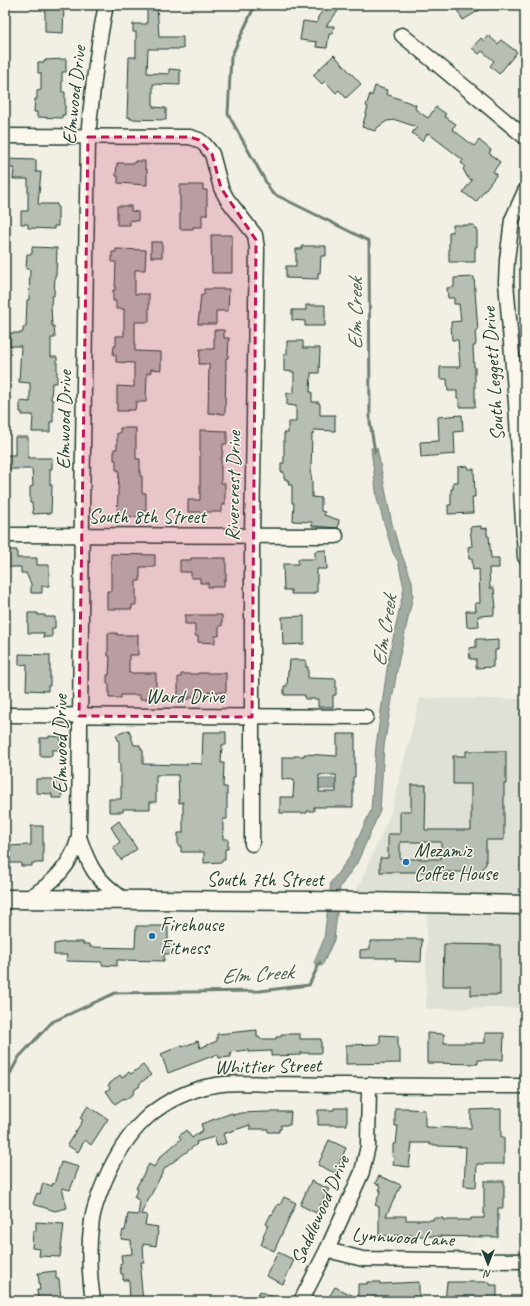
<svg xmlns="http://www.w3.org/2000/svg" width="530" height="1306" viewBox="0 0 530 1306" font-family="Caveat,sans-serif">
	<style>
		.built { fill: #e0e1d6 }
		.water { fill: #a2aba1; stroke: #6e7f75 }
		.lines { fill: none; stroke-linecap: round; stroke-linejoin: round }
		.stream { stroke: #6e7f75; stroke-width: 3 }
		.building { fill: #b7beb3; stroke: #1f3d34; fill-rule: evenodd }
		.minor-casing { stroke: #1f3d34; stroke-width: 17 }
		.major-casing { stroke: #1f3d34; stroke-width: 21 }
		.minor { stroke: #fbf7ec; stroke-width: 14 }
		.major { stroke: #fbf7ec; stroke-width: 18 }
		.marked { fill: #c2185b; fill-opacity: 0.2; stroke: #c2185b; stroke-width: 3; stroke-dasharray: 8 5; stroke-linejoin: round }
		.poi-dot { fill: #1f6fb2; stroke: #fbf7ec; stroke-width: 1.5 }
		.labels { text-anchor: middle; dominant-baseline: central; stroke-width: 3; stroke-linejoin: round; paint-order: stroke }
		.street-label { font-size: 20px; fill: #1f3d34; stroke: #fbf7ec }
		.poi-label { font-size: 20px; fill: #1f3d34; stroke: #fbf7ec; text-anchor: start }
		.water-label { font-size: 21px; font-style: italic; fill: #465e55; stroke: #fbf7ec }
	</style>
	<rect width="100%" height="100%" fill="#f2f0e5"/>
	<filter id="ink" filterUnits="userSpaceOnUse"><feTurbulence type="fractalNoise" baseFrequency=".025" numOctaves="2"/><feDisplacementMap in="SourceGraphic" scale="8" xChannelSelector="R" yChannelSelector="G"/><feConvolveMatrix kernelMatrix="1 2 1 2 8 2 1 2 1" color-interpolation-filters="sRGB"/></filter>
	<g filter="url(#ink)">
		<polygon class="built" points="420,698 525,699 525,1008 426,1009 427,893 355,895 391,812"/>
		<g class="water">
			<polygon points="371,448 377,448 392,524 398,545 412,581 413,596 399,659 384,746 380,811 357,863 340,887 334,940 322,966 314,963 324,939 331,882 349,858 371,810 376,746 388,662 404,588 398,561 393,553 377,499"/>
			<rect x="318" y="779" width="22" height="10"/>
		</g>
		<g class="lines">
			<g class="stream">
				<polyline points="255,5 231,57 228,114 272,193 369,241 370,422 375,452"/>
				<polyline points="5,1083 19,1057 52,1022 115,993 260,991 309,985 320,962"/>
			</g>
		</g>
		<g class="building">
			<polygon points="45,5 64,5 63,33 45,32"/>
			<polygon points="147,5 157,5 159,37 183,37 183,49 148,49 147,73 169,74 169,69 180,70 180,85 153,84 153,107 166,108 166,120 130,119 130,117 127,117 129,57 136,57 136,32 133,32 133,24 147,24"/>
			<polygon points="327,5 331,5 338,11 326,26 334,26 333,34 329,34 327,48 316,47 317,42 300,40 303,21 317,23 318,17"/>
			<polygon points="454,5 488,5 463,20"/>
			<polygon points="488,35 498,44 501,40 517,52 499,74 490,66 494,61 482,51 479,54 472,48 481,38 484,41"/>
			<polygon points="334,55 361,84 346,98 339,90 336,93 325,81 322,84 313,75"/>
			<polygon points="66,59 66,72 62,72 62,92 65,92 65,115 62,115 62,118 37,117 37,112 34,112 35,99 37,99 37,91 41,90 41,73 38,73 38,62 45,62 45,60"/>
			<polygon points="375,86 387,90 386,94 416,105 415,109 428,118 436,107 446,114 444,116 456,124 452,129 474,146 479,140 491,150 489,153 500,162 493,172 497,174 476,202 463,192 472,180 468,178 463,169 465,166 461,163 463,160 428,133 422,141 412,133 417,127 396,120 387,121 378,127 375,131 362,127 368,107 366,106 370,94 372,96"/>
			<polygon points="5,159 36,160 36,172 41,172 38,204 57,204 57,207 58,207 58,226 54,226 54,229 28,228 28,224 21,224 21,211 28,211 28,179 13,179 14,168 5,168"/>
			<polygon points="135,161 145,161 145,169 147,169 147,185 118,183 118,176 116,176 117,163 135,163"/>
			<polygon points="180,185 203,185 203,190 207,190 207,215 202,215 202,227 193,227 193,229 180,229"/>
			<polygon points="117,206 131,206 131,211 138,212 138,221 130,220 130,225 117,225"/>
			<polygon points="453,225 474,225 475,229 477,229 477,247 475,247 475,262 449,262 449,232 453,232"/>
			<polygon points="211,235 232,235 232,273 212,273"/>
			<rect x="151" y="242" width="11" height="15"/>
			<polygon points="302,246 326,246 326,256 321,256 320,273 318,273 318,279 286,278 286,266 296,266 296,249 302,249"/>
			<polygon points="32,247 57,248 56,275 55,275 54,296 52,296 51,304 52,326 54,326 55,338 51,338 51,357 57,357 57,383 52,383 51,400 53,400 53,422 50,422 50,432 32,432 33,415 22,415 22,412 20,412 20,401 30,402 30,383 19,382 21,346 10,346 10,333 22,333 22,332 23,332 23,327 26,327 27,300 29,300 30,269 26,269 27,254 32,254"/>
			<polygon points="116,249 146,250 145,270 135,270 135,294 149,294 149,322 135,322 135,351 161,352 161,370 151,369 151,373 147,373 146,402 136,402 135,410 128,410 128,411 117,411 117,386 134,387 134,363 116,362 116,355 113,355 114,346 116,346 116,336 124,336 124,309 116,309 116,301 113,301 113,290 115,290 116,262 112,262 112,252 116,252"/>
			<polygon points="474,277 478,331 475,331 476,343 475,346 473,346 474,367 475,367 475,407 459,407 459,398 457,398 457,391 448,391 447,379 440,379 440,367 460,367 458,340 452,340 451,322 461,321 459,304 454,304 454,298 448,298 447,288 454,287 454,278"/>
			<polygon points="204,289 229,289 228,311 216,311 216,324 198,324 201,295 204,295"/>
			<polygon points="306,305 325,305 325,326 305,326 305,321 292,320 292,310 306,310"/>
			<polygon points="214,330 224,330 224,338 229,338 228,358 226,358 226,364 225,414 208,413 209,364 199,364 200,349 214,349"/>
			<polygon points="287,341 303,341 303,348 320,348 319,373 311,373 310,392 312,392 312,402 319,402 319,404 320,404 320,415 335,415 335,431 314,430 313,434 312,434 311,469 310,469 312,481 312,497 321,498 321,511 325,512 324,515 339,520 338,528 312,526 312,522 293,521 294,503 292,503 292,485 288,485 289,481 287,481 287,479 284,479 284,472 281,472 281,463 284,463 284,433 288,433 288,422 296,422 296,406 287,405 287,393 294,393 294,372 284,371 284,354 287,354"/>
			<polygon points="462,415 463,431 454,432 455,454 421,457 420,442 439,441 438,417"/>
			<polygon points="120,428 136,428 136,459 140,459 140,476 142,476 142,493 146,493 146,511 141,511 141,517 117,516 119,470 116,470 116,460 114,460 114,449 117,449 117,433 120,433"/>
			<polygon points="200,430 227,431 227,444 223,444 222,458 221,458 221,483 225,483 225,505 222,505 222,512 188,512 188,500 200,500"/>
			<polygon points="15,437 28,437 28,458 52,458 52,469 50,469 50,485 52,485 51,513 33,514 32,503 30,503 30,487 33,486 32,469 5,469 5,455 15,455"/>
			<polygon points="468,466 469,469 474,469 475,497 472,497 473,513 448,514 448,505 451,505 451,489 453,489 453,482 458,482 458,467"/>
			<polygon points="481,526 481,529 487,528 487,536 489,536 491,558 499,558 499,568 489,568 490,588 494,588 496,608 494,608 494,615 478,616 479,626 467,627 466,611 476,611 475,603 480,603 479,569 473,570 472,559 469,559 468,547 472,546 470,527"/>
			<polygon points="5,550 17,550 17,558 37,558 37,565 49,565 49,586 42,586 42,593 31,593 31,584 26,573 21,573 21,567 5,567"/>
			<polygon points="326,550 327,569 317,569 317,592 314,592 314,594 291,594 291,590 284,590 283,564 298,564 298,559 315,559 315,551"/>
			<polygon points="111,554 155,555 155,567 140,567 140,581 136,581 136,605 132,605 132,609 107,609 107,591 111,591"/>
			<polygon points="191,558 226,558 226,580 224,580 224,587 208,587 208,583 200,583 200,578 191,578 191,572 180,572 180,560 191,560"/>
			<polygon points="28,613 38,613 38,615 45,615 45,617 55,617 55,628 52,628 52,637 43,637 44,633 28,633"/>
			<polygon points="185,615 222,615 222,626 219,626 219,636 215,636 215,643 198,642 198,636 195,636 195,624 185,624"/>
			<polygon points="304,616 304,644 283,645 282,617"/>
			<polygon points="108,633 117,633 117,635 138,635 138,655 129,655 129,673 156,673 156,699 140,699 140,695 121,695 121,698 109,698 109,684 107,684 107,675 109,675 110,656 108,656"/>
			<polygon points="476,639 484,639 484,641 498,640 498,650 495,650 495,660 493,660 493,667 476,668 476,659 470,659 469,648 476,647"/>
			<polygon points="19,654 50,655 50,686 48,686 48,691 26,690 27,664 19,665"/>
			<polygon points="290,660 306,660 306,667 308,667 308,678 336,679 336,695 333,695 333,707 318,707 318,699 305,699 305,695 284,695 284,686 287,686 288,671 289,671"/>
			<polygon points="198,673 226,673 226,692 208,692 208,697 190,697 190,699 179,699 179,697 178,697 178,677 181,677 181,674 198,674"/>
			<polygon points="129,730 134,745 140,745 140,747 143,751 143,764 187,765 187,763 202,764 203,732 226,732 226,745 222,745 221,763 224,763 223,787 227,787 227,819 223,819 223,839 228,839 228,849 225,849 225,860 222,860 222,862 204,863 204,852 181,852 181,846 178,846 178,833 183,833 183,802 179,803 178,775 156,775 156,802 150,802 150,809 123,809 123,812 109,812 109,799 121,799 121,774 120,774 120,764 119,764 119,742 116,735"/>
			<path d="M337,734H355V777H353V807H314V811H307V813H280V797H293L294,780L282,779V757H294V756H304V754L337,756ZM319,775H336V792H319Z"/>
			<polygon points="49,736 61,737 60,750 52,750 52,756 40,756 40,738 49,738"/>
			<path d="M466,751H506V784H504V840H486V864L476,875H467V872H380V858H388V834H400V811H411V785H426L425,830H471V784H453V756H466ZM400,842H441V859H400Z"/>
			<polygon points="36,779 60,779 62,798 52,798 52,794 36,793"/>
			<polygon points="119,821 137,849 121,860 113,847 120,842 111,827"/>
			<polygon points="31,826 43,826 43,863 32,863 32,866 21,866 21,863 5,863 5,846 31,845"/>
			<polygon points="136,926 168,926 168,946 176,946 176,954 164,954 164,961 117,960 117,966 102,965 102,962 66,961 67,955 54,955 54,944 65,942 83,942 83,944 90,944 90,947 135,948"/>
			<polygon points="395,939 422,939 421,962 395,961 395,958 360,958 360,950 370,949 370,941 395,941"/>
			<polygon points="444,944 500,945 500,995 471,995 471,986 443,986"/>
			<polygon points="257,1030 257,1037 259,1037 260,1039 276,1039 276,1037 281,1037 281,1034 300,1034 300,1039 321,1039 321,1053 300,1053 300,1055 271,1056 271,1051 248,1052 248,1050 230,1052 231,1057 219,1058 218,1054 168,1073 161,1054 182,1045 182,1047 198,1041 200,1048 217,1041 217,1034"/>
			<polygon points="427,1033 444,1034 444,1043 485,1043 485,1033 504,1033 503,1060 478,1060 478,1064 427,1063"/>
			<polygon points="380,1035 398,1036 398,1050 400,1050 400,1063 346,1064 346,1045 380,1044"/>
			<polygon points="143,1065 151,1075 139,1084 140,1086 133,1091 134,1093 125,1100 124,1098 115,1104 106,1091 110,1088 108,1085 120,1075 122,1078 129,1072 131,1074"/>
			<polygon points="88,1106 108,1119 91,1145 85,1140 78,1152 67,1145 83,1120 80,1118"/>
			<polygon points="334,1108 347,1108 347,1125 318,1125 318,1110 334,1110"/>
			<polygon points="395,1108 408,1108 408,1109 425,1110 425,1127 452,1128 471,1128 471,1110 501,1109 501,1137 504,1137 504,1164 477,1164 476,1187 464,1186 466,1147 438,1146 438,1145 430,1145 430,1143 412,1143 409,1167 393,1165 394,1157 392,1156 393,1151 393,1144 396,1144 398,1126 395,1126"/>
			<polygon points="266,1112 291,1112 290,1125 281,1125 281,1129 279,1129 279,1132 268,1132 268,1129 250,1129 250,1125 223,1134 226,1143 217,1146 214,1137 196,1142 197,1144 165,1168 141,1214 147,1215 145,1225 158,1227 157,1231 158,1232 156,1246 143,1244 144,1262 141,1262 142,1270 140,1270 143,1301 130,1301 129,1280 123,1280 123,1274 121,1274 120,1264 122,1263 121,1255 132,1254 131,1240 121,1239 123,1230 125,1231 128,1214 138,1215 140,1201 134,1197 138,1189 136,1188 149,1164 154,1167 160,1157 181,1139 179,1136 186,1130 192,1138 203,1130 201,1124 232,1113 233,1115 241,1113"/>
			<polygon points="329,1140 346,1148 335,1173 318,1165"/>
			<polygon points="61,1162 79,1167 70,1190 62,1188 67,1208 55,1211 33,1204 37,1193 40,1194 43,1183 52,1186 53,1183 54,1184"/>
			<polygon points="379,1176 401,1185 386,1216 406,1216 406,1220 433,1220 433,1218 443,1218 443,1220 471,1220 471,1218 484,1218 484,1181 504,1181 504,1198 503,1198 503,1208 498,1208 498,1237 412,1236 412,1235 379,1236 379,1207 375,1205 381,1190 379,1190 381,1186 375,1183"/>
			<polygon points="311,1181 329,1189 316,1213 300,1205"/>
			<polygon points="284,1197 296,1203 274,1251 261,1245 264,1237 263,1236 268,1225 266,1224 271,1214 272,1215 278,1204 280,1205"/>
			<polygon points="36,1222 64,1224 60,1257 39,1256 40,1249 32,1248 33,1231 36,1231"/>
			<polygon points="278,1252 294,1260 283,1284 266,1276"/>
			<polygon points="56,1271 56,1279 59,1279 61,1299 57,1299 57,1301 38,1300 37,1290 40,1290 38,1273"/>
			<polygon points="367,1282 380,1282 380,1284 419,1282 419,1299 418,1301 327,1300 335,1287 358,1298 358,1284 367,1284"/>
			<polygon points="447,1282 490,1282 490,1285 497,1285 497,1301 445,1301"/>
			<polygon points="260,1291 282,1301 255,1301"/>
		</g>
		<g class="lines">
			<g class="minor-casing">
				<g id="minor">
					<polyline points="402,35 525,137"/>
					<polyline points="5,136 190,137 199,140 205,145 212,154 221,188 227,199 255,235 257,249 252,536 252,844"/>
					<polyline points="525,191 512,220 507,260 506,282 516,403 525,557"/>
					<polyline points="5,535 336,536"/>
					<polyline points="5,715 366,717"/>
					<path d="M79,837C90,869 95,878 123,899"/>
					<path d="M27,899C52,884 71,867 79,837L82,510L88,137C92,93 97,48 106,5"/>
					<polyline points="327,1250 363,1259 525,1261"/>
					<path d="M93,1301C89,1274 88,1246 92,1220C94,1206 100,1192 105,1180C126,1132 153,1101 205,1087C226,1082 247,1083 268,1084C294,1084 321,1085 347,1085C406,1086 466,1086 525,1086"/>
					<polyline points="301,1301 327,1250 362,1172 368,1146 369,1085"/>
				</g>
			</g>
			<g class="major-casing">
				<polyline id="major" points="5,899 308,901 525,905"/>
			</g>
			<use href="#minor" class="minor"/>
			<use href="#major" class="major"/>
		</g>
	</g>
	<path class="marked" d="M88,137H190L199,140L212,154L221,188L256,240L252,717L79,716Z"/>
	<g class="poi-dot">
		<circle cx="406" cy="862" r="4"/>
		<circle cx="152" cy="936" r="4"/>
	</g>
	<g class="labels">
		<g class="street-label">
			<text transform="translate(74 95) rotate(-84)">Elmwood Drive</text>
			<text transform="translate(493 374) rotate(-94)">South Leggett Drive</text>
			<text transform="translate(64 420) rotate(-89)">Elmwood Drive</text>
			<text transform="translate(233 486) rotate(-89)">Rivercrest Drive</text>
			<text x="147" y="516">South 8th Street</text>
			<text x="185" y="696">Ward Drive</text>
			<text transform="translate(60 744) rotate(-90)">Elmwood Drive</text>
			<text x="265" y="879">South 7th Street</text>
			<text transform="translate(268 1066) rotate(-1)">Whittier Street</text>
			<text transform="translate(320 1210) rotate(-66)">Saddlewood Drive</text>
			<text transform="translate(403 1237) rotate(3)">Lynnwood Lane</text>
		</g>
		<g class="poi-label">
			<text x="414" y="850">Mezamiz<tspan x="414" dy="23">Coffee House</tspan></text>
			<text x="160" y="924">Firehouse<tspan x="160" dy="23">Fitness</tspan></text>
		</g>
		<g class="water-label">
			<text transform="translate(355 314) rotate(-90)">Elm Creek</text>
			<text transform="translate(384 631) rotate(-81)">Elm Creek</text>
			<text transform="translate(257 974) rotate(-4)">Elm Creek</text>
		</g>
	</g>
	<rect width="530" height="1306" fill="none" stroke="#fbf7ec" stroke-width="20"/>
	<rect x="10" y="10" width="510" height="1286" fill="none" stroke="#1f3d34" stroke-width="1.5" filter="url(#ink)"/>
	<g transform="translate(488 1264) rotate(180)" stroke="#fbf7ec" stroke-width="3" paint-order="stroke">
	<path d="M0-3L7 15L0 10L-7 15Z" fill="#1f3d34"/>
	<text y="-6" font-size="11" font-weight="bold" text-anchor="middle" fill="#1f3d34">N</text>
	</g>
</svg>
